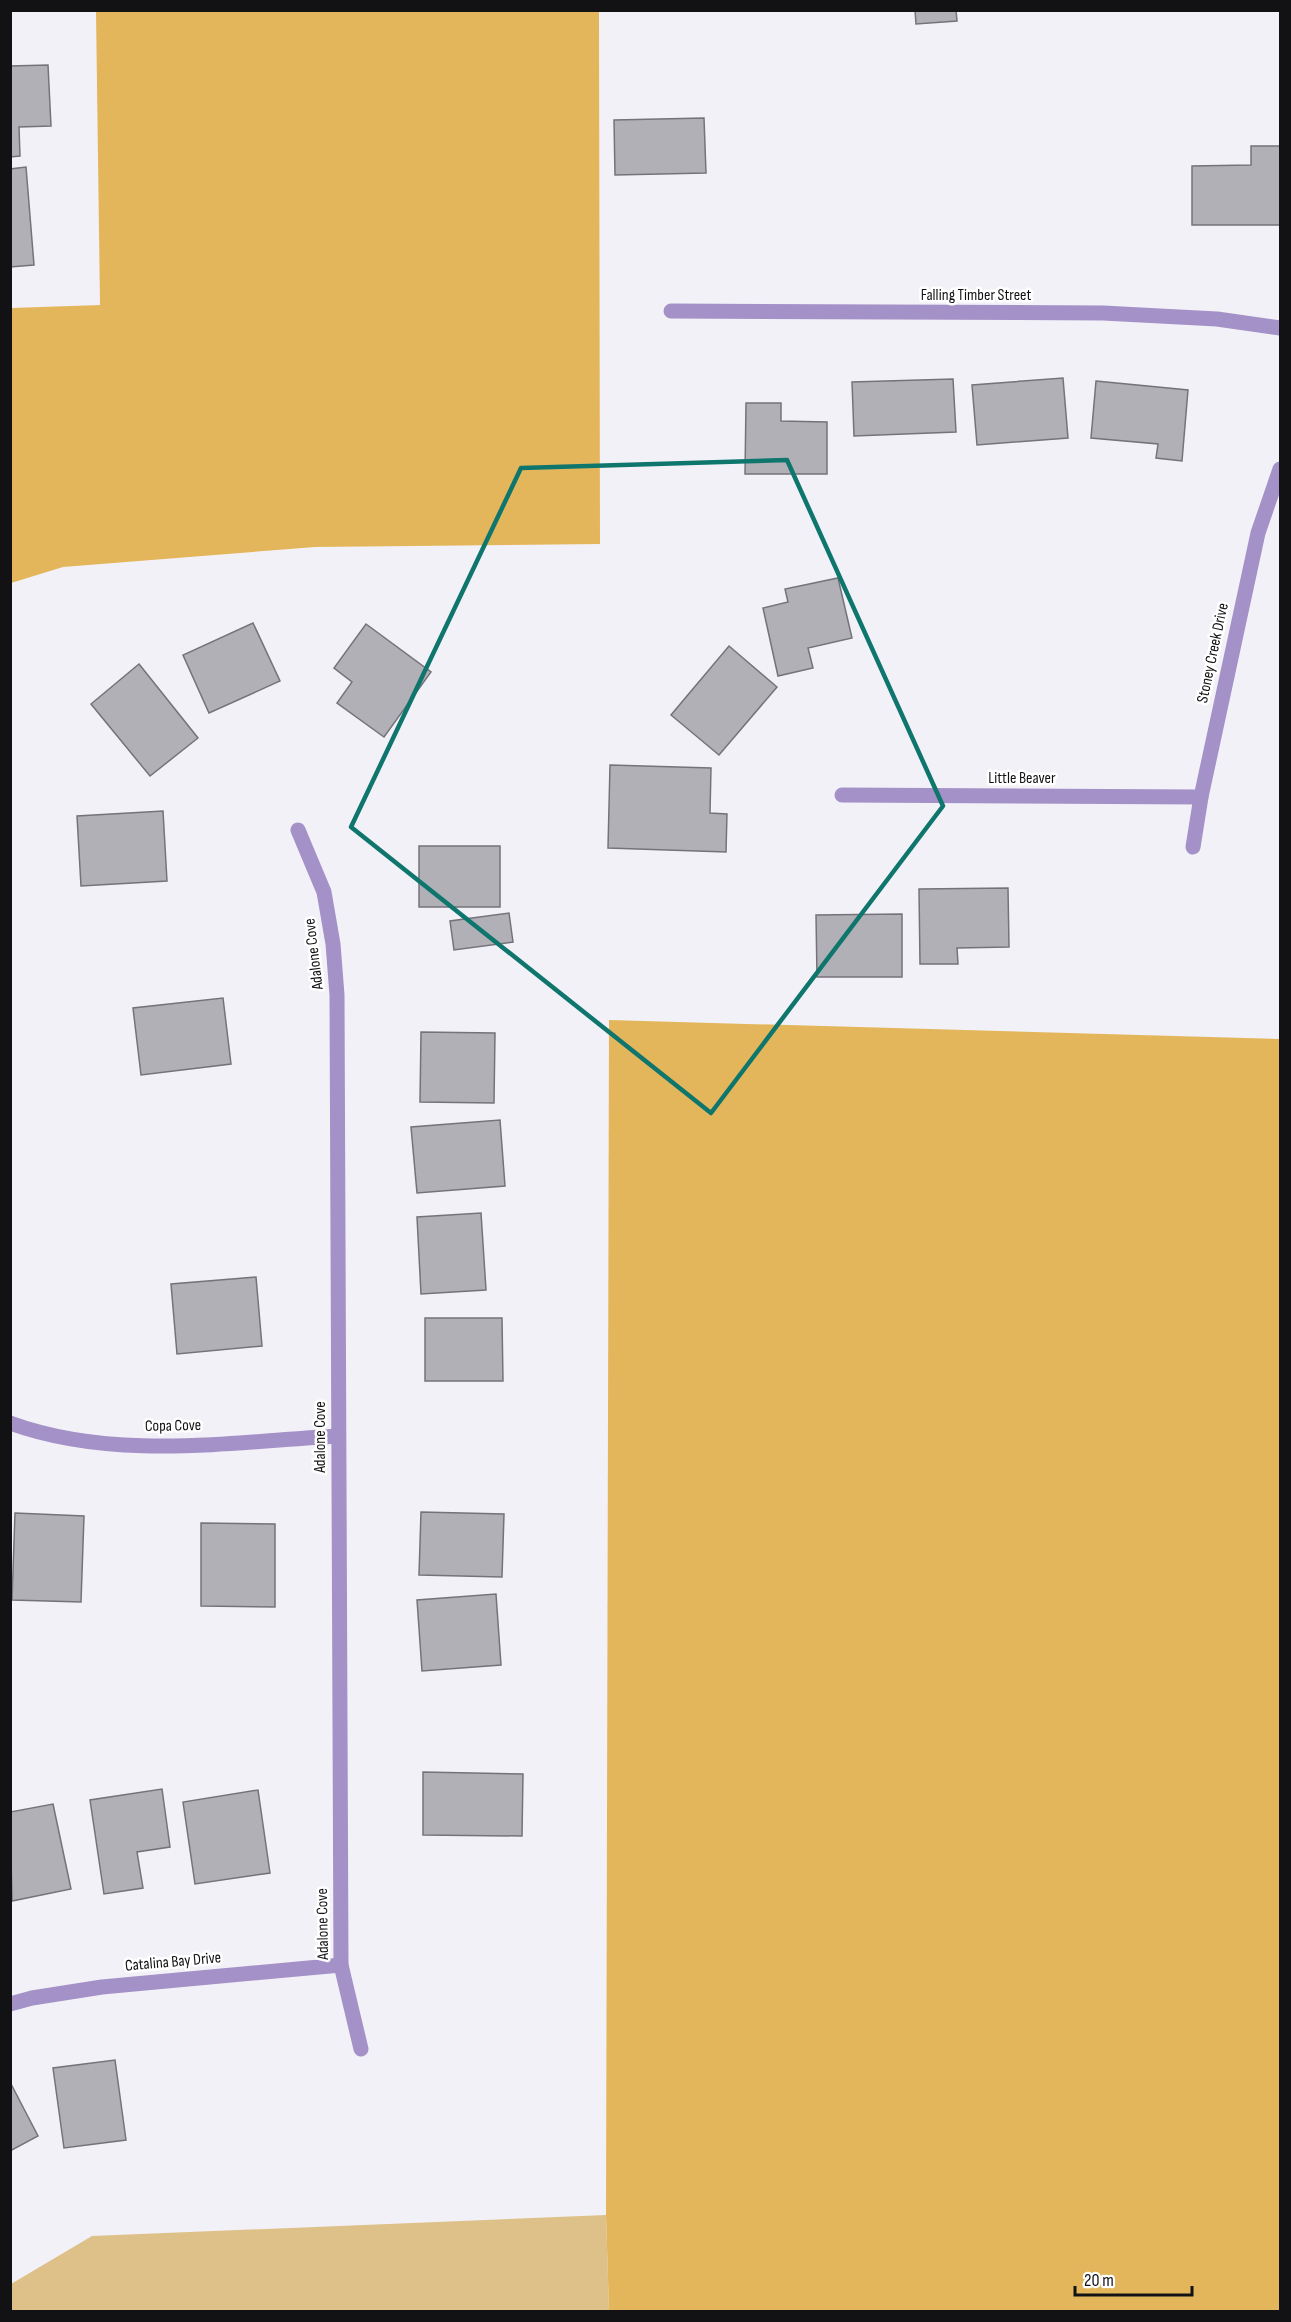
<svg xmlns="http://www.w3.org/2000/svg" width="1291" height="2322" viewBox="0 0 1291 2322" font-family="'Sofia Sans Condensed',sans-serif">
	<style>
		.green { fill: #dec089 }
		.forest { fill: #e4b65b }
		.building { fill: #b2b0b7; stroke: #757379; stroke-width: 1.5 }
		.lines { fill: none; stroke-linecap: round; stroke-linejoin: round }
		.minor { stroke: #a491c7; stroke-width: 15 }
		.marked { fill: none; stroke: #0f766e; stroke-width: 4.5; stroke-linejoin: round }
		.labels { text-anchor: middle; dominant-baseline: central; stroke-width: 5; stroke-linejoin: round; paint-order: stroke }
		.street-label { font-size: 16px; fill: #121214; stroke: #fff }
	</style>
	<rect width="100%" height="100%" fill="#f3f1f8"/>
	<polygon class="green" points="606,2215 609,2311 11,2311 11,2284 92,2236"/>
	<g class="forest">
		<polygon points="96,11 599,11 600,544 315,547 63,567 11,583 11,308 100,305"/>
		<polygon points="609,1020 1280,1039 1280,2311 609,2311 606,2215"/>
	</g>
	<g class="building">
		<polygon points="915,10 956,10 957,21 916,24"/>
		<polygon points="48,65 51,126 19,127 20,156 10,157 10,66"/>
		<polygon points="704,118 706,173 615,175 614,120"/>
		<polygon points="1251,146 1280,146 1280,225 1192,225 1192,166 1251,165"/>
		<polygon points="26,167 34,265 10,267 10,169"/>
		<polygon points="1063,378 1068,438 977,445 972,385"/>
		<polygon points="953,379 956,432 854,436 852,382"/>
		<polygon points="1096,381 1188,390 1182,461 1156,458 1158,444 1091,438"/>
		<polygon points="746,403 781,403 781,421 827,422 827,474 745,474"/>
		<polygon points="838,578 852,638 808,648 813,668 778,676 763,608 788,602 785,589"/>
		<polygon points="253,623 280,681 209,713 183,655"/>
		<polygon points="366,624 431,672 384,737 337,703 352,682 334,668"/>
		<polygon points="729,646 777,687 719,755 671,715"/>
		<polygon points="139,664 198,738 150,776 91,704"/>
		<polygon points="610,765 711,768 710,813 727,814 726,852 608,848"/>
		<polygon points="163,811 167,881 81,886 77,816"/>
		<rect x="419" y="846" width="81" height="61"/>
		<polygon points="1008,888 1009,947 957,948 958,964 920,964 919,889"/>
		<polygon points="509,913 513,942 454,950 450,921"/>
		<polygon points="902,914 902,977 817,977 816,915"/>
		<polygon points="223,998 231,1064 141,1075 133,1008"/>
		<polygon points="421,1032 495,1033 494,1103 420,1102"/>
		<polygon points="500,1120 505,1186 417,1193 411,1127"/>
		<polygon points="481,1213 486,1290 421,1294 417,1217"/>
		<polygon points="256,1277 262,1346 177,1354 171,1284"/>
		<polygon points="425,1318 502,1318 503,1381 425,1381"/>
		<polygon points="421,1512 504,1514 502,1577 419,1575"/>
		<polygon points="15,1513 84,1516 81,1602 12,1600"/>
		<polygon points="201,1523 275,1524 275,1607 201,1606"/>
		<polygon points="496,1594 501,1665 422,1671 417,1600"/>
		<polygon points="423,1772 523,1774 522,1836 423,1835"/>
		<polygon points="162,1789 170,1847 137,1852 143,1888 104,1894 90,1800"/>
		<polygon points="258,1790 270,1873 195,1884 183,1802"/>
		<polygon points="53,1804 71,1889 12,1901 10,1812"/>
		<polygon points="115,2060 126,2140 64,2148 53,2068"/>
		<polygon points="10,2082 38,2136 10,2151"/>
	</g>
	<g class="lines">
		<g class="minor">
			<polyline points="671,311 1103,313 1217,319 1280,328"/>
			<polyline points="842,795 1201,797"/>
			<polyline points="298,830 324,892 333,944 337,995 341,1965 361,2049"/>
			<polyline points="1193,847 1201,797 1258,533 1280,469"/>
			<path d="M10,1423C114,1461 231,1442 338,1436"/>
			<polyline points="10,2004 32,1998 102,1987 341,1965"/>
		</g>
	</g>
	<path class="marked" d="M787,460L943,806L711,1113L351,827L521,468Z"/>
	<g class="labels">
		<g class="street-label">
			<text x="976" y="295">Falling Timber Street</text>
			<text transform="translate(1213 653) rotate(-78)">Stoney Creek Drive</text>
			<text x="1022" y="778">Little Beaver</text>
			<text transform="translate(314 954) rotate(-97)">Adalone Cove</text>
			<text transform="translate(173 1426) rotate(-1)">Copa Cove</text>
			<text transform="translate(320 1437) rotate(-90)">Adalone Cove</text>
			<text transform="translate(323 1924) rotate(-91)">Adalone Cove</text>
			<text transform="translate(173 1962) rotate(-5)">Catalina Bay Drive</text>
		</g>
	</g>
	<rect width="1291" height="2322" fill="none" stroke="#121214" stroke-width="24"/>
	<path d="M1075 2286v9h117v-9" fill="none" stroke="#121214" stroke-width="3"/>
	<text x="1084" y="2286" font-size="18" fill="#121214" stroke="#ffffff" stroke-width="4.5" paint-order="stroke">20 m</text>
</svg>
